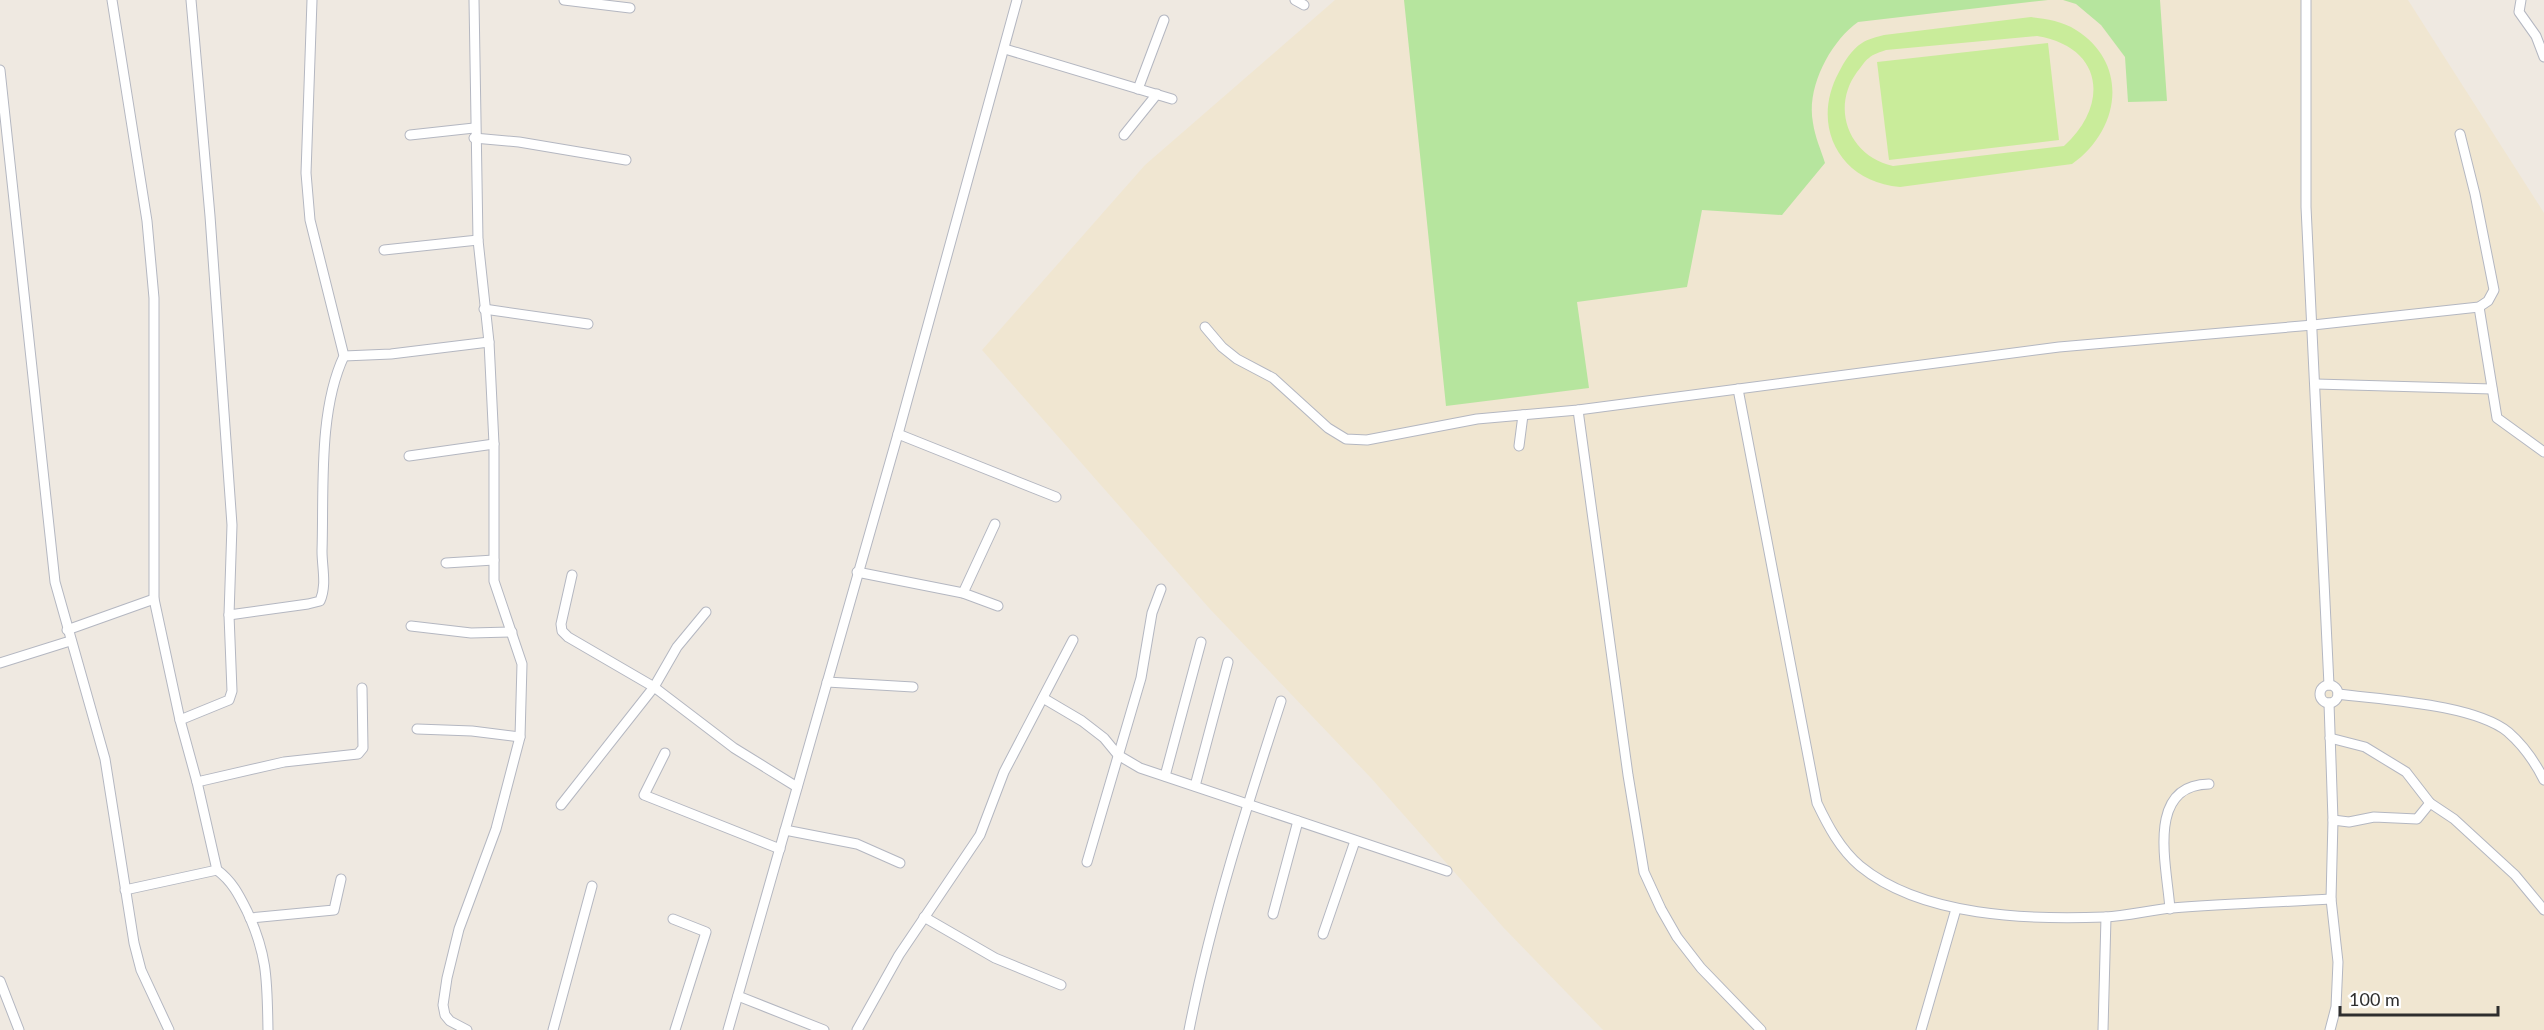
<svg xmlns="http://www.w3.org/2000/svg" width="2544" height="1030" viewBox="0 0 2544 1030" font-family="Lato,sans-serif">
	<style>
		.education { fill: #f0e6d1 }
		.green { fill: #b6e59e }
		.pitch { fill: #c9ec9a; fill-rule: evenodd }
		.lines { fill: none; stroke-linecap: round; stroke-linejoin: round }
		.minor-casing { stroke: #b4b7c1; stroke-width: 11 }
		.minor { stroke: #fff; stroke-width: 9 }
	</style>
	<rect width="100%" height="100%" fill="#efe9e1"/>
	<polygon class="education" points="1335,0 2408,0 2544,213 2544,1030 1603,1030 1503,927 1371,778 1209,608 982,350 1145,165"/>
	<g class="green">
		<path d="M1404,0H2048L1858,22C1830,42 1806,88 1813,123C1815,137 1821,150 1825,163L1782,215L1702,210L1687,287L1577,302L1589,388L1446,406Z"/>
		<polygon points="2063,0 2160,0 2167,101 2128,102 2125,57 2101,25 2076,4"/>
	</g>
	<g class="pitch">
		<path d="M2031,17C2046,19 2063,21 2076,30C2130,64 2120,130 2072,164L1900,187C1839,182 1810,125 1839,72C1844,62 1852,49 1862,43C1868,39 1877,37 1884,35ZM2037,36C2103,47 2110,104 2064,146L1893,166C1850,157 1830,109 1857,72C1861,68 1864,61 1869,58C1873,54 1881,52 1886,50Z"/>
		<polygon points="2048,43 2059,140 1889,160 1877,62"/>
	</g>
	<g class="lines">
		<g class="minor-casing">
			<g id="minor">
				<path d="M112,0L147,221L154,298V599L180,720L197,782L217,870C232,881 239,895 247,911C268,956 267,982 268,1030"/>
				<polyline points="564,0 630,8"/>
				<polyline points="1295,0 1304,5"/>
				<polyline points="2306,0 2306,207 2329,685"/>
				<polyline points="2521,0 2519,12 2536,36 2544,57"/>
				<polyline points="1005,49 1172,99"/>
				<polyline points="0,70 55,582 105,759 134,943 141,970 169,1030"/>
				<polyline points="1138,89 1164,20"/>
				<polyline points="410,135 474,128"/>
				<polyline points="1124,135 1157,94"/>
				<polyline points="474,138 519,142 626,160"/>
				<polyline points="384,250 478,240"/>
				<polyline points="2479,307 2497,418 2544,452"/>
				<polyline points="484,309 588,324"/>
				<polyline points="1205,327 1222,347 1237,359 1273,378 1328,428 1346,439 1367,440 1477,419 1578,410 2059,347 2313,325 2479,307 2488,301 2494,290 2475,194 2460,134"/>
				<polyline points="344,356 391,354 489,342"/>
				<polyline points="2316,384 2492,389"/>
				<path d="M1738,389L1817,803C1828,826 1840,849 1860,866C1922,917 2029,920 2105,917C2127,916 2150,910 2172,908C2225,904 2278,902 2331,899"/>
				<polyline points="1578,410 1628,775 1644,872 1661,909 1677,937 1701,968 1761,1030"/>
				<polyline points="898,434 1056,497"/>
				<polyline points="1519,446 1523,415"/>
				<polyline points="409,456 494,444"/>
				<polyline points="446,563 494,560"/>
				<polyline points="857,572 963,593 998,606"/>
				<polyline points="572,575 561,624 562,631 568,637 654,687 734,748 797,787"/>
				<polyline points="963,593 995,524"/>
				<path d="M229,615L308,604L320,601C327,585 322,568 322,551C324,491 318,411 344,356L310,220L306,173L312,0"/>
				<polyline points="411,626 471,633 512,632"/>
				<polyline points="67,630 154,599"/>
				<polyline points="0,663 70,641"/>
				<polyline points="827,682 913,687"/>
				<circle cx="2329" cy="694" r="9"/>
				<path d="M2338,694C2383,700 2473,704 2508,732C2523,745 2535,762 2544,780"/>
				<polyline points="1043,698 1082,721 1104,738 1118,755 1140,768 1447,871"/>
				<polyline points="2329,703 2333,820 2331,899 2338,962 2336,1007 2330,1030"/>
				<polyline points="180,720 229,700 232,691 229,615 232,525 210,216 191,0"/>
				<polyline points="417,729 472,731 520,737"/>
				<polyline points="2330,738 2365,747 2406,772 2430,803 2454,819 2515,875 2544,910"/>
				<polyline points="665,753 644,795 780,849"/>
				<polyline points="1165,776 1201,642"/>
				<polyline points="197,782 284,762 358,754 363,748 362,688"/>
				<polyline points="1195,786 1228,662"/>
				<polyline points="561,805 654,687 677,647 706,612"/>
				<polyline points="2333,820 2349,822 2374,817 2417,819 2430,803"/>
				<polyline points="785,830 857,844 900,863"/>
				<polyline points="1087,862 1141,678 1152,613 1161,589"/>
				<polyline points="125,890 217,870"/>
				<path d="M2170,909C2167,866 2145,785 2209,784"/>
				<polyline points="1273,914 1298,821"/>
				<polyline points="924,917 995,958 1061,985"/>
				<polyline points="250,918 334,910 341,879"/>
				<polyline points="673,919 706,932 675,1030"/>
				<polyline points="1323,934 1355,841"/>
				<polyline points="0,981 19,1030"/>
				<polyline points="738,996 824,1030"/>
				<polyline points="467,1030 450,1021 445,1015 443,1005 447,978 459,929 496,829 520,737 522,664 494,581 494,444 489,342 478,240 474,0"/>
				<polyline points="553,1030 592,886"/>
				<polyline points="728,1030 898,434 1017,0"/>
				<polyline points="857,1030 899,955 980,835 1004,772 1073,640"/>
				<path d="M1189,1030C1211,918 1246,809 1281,701"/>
				<polyline points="1921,1030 1956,909"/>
				<polyline points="2103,1030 2106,917"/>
			</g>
		</g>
		<use href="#minor" class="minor"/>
	</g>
	<path d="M2340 1006v9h158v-9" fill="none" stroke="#2e2e2e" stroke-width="3"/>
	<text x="2349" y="1006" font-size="18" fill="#2e2e2e" stroke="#ffffff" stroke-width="4.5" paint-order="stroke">100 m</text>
</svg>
